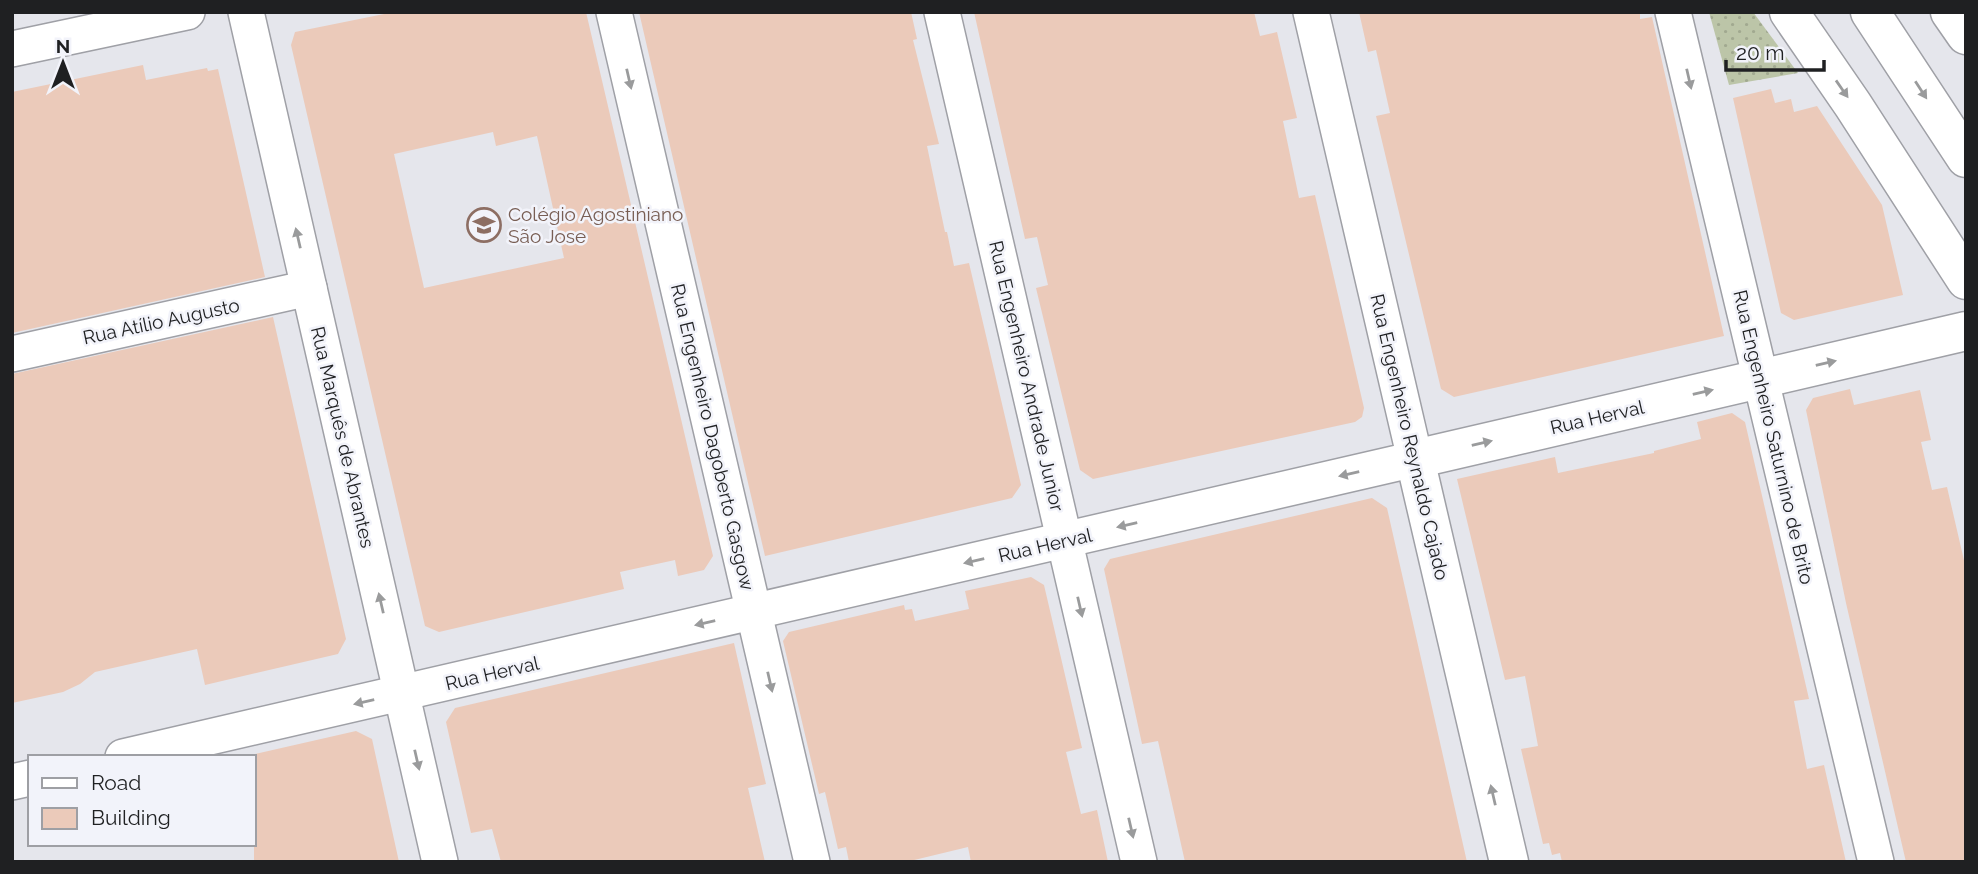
<svg xmlns="http://www.w3.org/2000/svg" width="1978" height="874" viewBox="0 0 1978 874" font-family="Raleway,sans-serif">
	<style>
		.grass { fill: url(#grass-dots) }
		.building { fill: #ebcaba; fill-rule: evenodd }
		.lines { fill: none; stroke-linecap: round; stroke-linejoin: round }
		.minor-casing { stroke: #9fa0a6; stroke-width: 38 }
		.secondary-casing { stroke: #9fa0a6; stroke-width: 41 }
		.trunk-casing { stroke: #9fa0a6; stroke-width: 41 }
		.minor { stroke: #fff; stroke-width: 35 }
		.secondary { stroke: #fff; stroke-width: 38 }
		.trunk { stroke: #fff; stroke-width: 38 }
		.oneway { fill: #9a9b9c }
		.labels { text-anchor: middle; dominant-baseline: central; stroke-width: 5; stroke-linejoin: round; paint-order: stroke }
		.education-label { font-size: 19px; fill: #785e54; stroke: #f2f3fa; text-anchor: start }
		.street-label { font-size: 19px; fill: #1f2022; stroke: #f2f3fa }
	</style>
	<defs>
		<pattern id="grass-dots" width="8" height="8" patternUnits="userSpaceOnUse" patternTransform="scale(1.75)"><rect width="8" height="8" fill="#bcc5a8"/><path d="M2 2h.1M6 6h.1" fill="none" stroke="#a1a990" stroke-width="1.8" stroke-linecap="round"/></pattern>
	</defs>
	<rect width="100%" height="100%" fill="#e5e6ec"/>
	<polygon class="grass" points="1709,12 1753,12 1798,73 1729,85"/>
	<g class="building">
		<path d="M394,12H586L713,556L704,570L678,576L675,560L620,572L624,589L439,632L425,626L291,45L295,32ZM493,132L496,146L537,136L564,258L424,288L394,154Z"/>
		<polygon points="639,12 911,12 917,39 913,40 939,144 927,146 945,232 947,232 954,266 969,263 1021,485 1012,498 765,556"/>
		<polygon points="974,12 1254,12 1260,36 1277,32 1297,118 1283,121 1299,198 1315,195 1364,408 1362,417 1355,422 1093,479 1080,470 1036,288 1048,285 1037,237 1025,239"/>
		<polygon points="1359,12 1640,12 1640,19 1652,17 1724,336 1454,397 1441,389 1376,116 1390,113 1376,50 1368,52"/>
		<polygon points="143,65 146,80 207,68 208,71 218,69 265,277 12,333 12,92"/>
		<polygon points="1771,89 1775,103 1791,99 1794,112 1817,106 1882,205 1903,295 1794,320 1781,313 1733,98"/>
		<polygon points="273,317 346,639 338,654 205,685 197,649 95,672 80,684 63,692 12,703 12,374"/>
		<polygon points="1850,389 1854,405 1920,390 1931,440 1921,442 1932,490 1947,487 1966,569 1966,862 1906,862 1846,603 1806,410 1813,398"/>
		<polygon points="1732,413 1745,422 1809,699 1794,701 1807,769 1824,765 1846,862 1562,862 1560,853 1552,855 1549,843 1543,844 1521,749 1538,746 1525,676 1505,680 1457,479 1555,457 1558,473 1654,453 1654,451 1701,439 1697,422"/>
		<polygon points="1372,498 1387,508 1467,862 1185,862 1158,741 1142,744 1104,569 1110,559"/>
		<polygon points="1031,577 1044,585 1082,748 1066,752 1081,814 1097,810 1108,862 971,862 968,847 906,862 849,862 846,847 838,849 825,792 819,794 783,641 789,632 904,605 905,610 912,609 915,621 969,609 965,591"/>
		<polygon points="734,643 766,784 748,788 765,862 501,862 492,829 471,833 446,722 455,708"/>
		<polygon points="356,731 372,739 399,862 254,862 254,757 251,755"/>
	</g>
	<g class="lines">
		<g class="minor-casing">
			<g id="minor">
				<polyline points="246,12 440,862"/>
				<polyline points="614,12 812,862"/>
				<polyline points="942,12 1139,862"/>
				<polyline points="1673,12 1876,862"/>
				<polyline points="12,49 187,12"/>
				<polyline points="12,354 309,288"/>
				<polyline points="123,757 1415,459 1311,12"/>
				<polyline points="12,782 30,778"/>
			</g>
		</g>
		<g class="secondary-casing">
			<polyline id="secondary" points="1509,862 1415,459 1966,331"/>
		</g>
		<g class="trunk-casing">
			<g id="trunk">
				<polyline points="1789,12 1853,105 1966,280"/>
				<polyline points="1870,12 1966,158"/>
				<polyline points="1950,12 1966,35"/>
			</g>
		</g>
		<use href="#minor" class="minor"/>
		<use href="#secondary" class="secondary"/>
		<use href="#trunk" class="trunk"/>
	</g>
	<defs><path id="oneway-solid" d="M-6-.8H1V-3.2L6.5 0L1 3.2V.8H-6Z" transform="scale(1.75)"/></defs>
	<g class="oneway">
		<use href="#oneway-solid" transform="translate(629 79) rotate(77)"/>
		<use href="#oneway-solid" transform="translate(1689 79) rotate(77)"/>
		<use href="#oneway-solid" transform="translate(1842 89) rotate(55)"/>
		<use href="#oneway-solid" transform="translate(1921 90) rotate(57)"/>
		<use href="#oneway-solid" transform="translate(298 238) rotate(-103)"/>
		<use href="#oneway-solid" transform="translate(1826 363) rotate(-13)"/>
		<use href="#oneway-solid" transform="translate(1703 392) rotate(-13)"/>
		<use href="#oneway-solid" transform="translate(1482 443) rotate(-13)"/>
		<use href="#oneway-solid" transform="translate(1349 474) rotate(167)"/>
		<use href="#oneway-solid" transform="translate(1127 525) rotate(167)"/>
		<use href="#oneway-solid" transform="translate(974 561) rotate(167)"/>
		<use href="#oneway-solid" transform="translate(381 603) rotate(-103)"/>
		<use href="#oneway-solid" transform="translate(1080 607) rotate(77)"/>
		<use href="#oneway-solid" transform="translate(705 623) rotate(167)"/>
		<use href="#oneway-solid" transform="translate(770 682) rotate(77)"/>
		<use href="#oneway-solid" transform="translate(364 702) rotate(167)"/>
		<use href="#oneway-solid" transform="translate(417 760) rotate(77)"/>
		<use href="#oneway-solid" transform="translate(1493 795) rotate(-103)"/>
		<use href="#oneway-solid" transform="translate(1131 828) rotate(77)"/>
	</g>
	<defs>
		<g id="school-ring" transform="scale(1.75)"><circle r="9.5" fill="#f2f3fa" stroke="#8d6e63" stroke-width="1.5"/><path d="M0-5L7-2L0 1L-7-2ZM-4 1L0 2.5L4 1V4Q0 6-4 4Z" fill="#8d6e63"/></g>
	</defs>
	<g fill-rule="evenodd">
		<use href="#school-ring" x="484" y="225"/>
	</g>
	<g class="labels">
		<g class="education-label">
			<text x="508" y="214">Colégio Agostiniano<tspan x="508" dy="22">São Jose</tspan></text>
		</g>
		<g class="street-label">
			<text transform="translate(161 321) rotate(-12)">Rua Atílio Augusto</text>
			<text transform="translate(1027 376) rotate(77)">Rua Engenheiro Andrade Junior</text>
			<text transform="translate(1597 417) rotate(-13)">Rua Herval</text>
			<text transform="translate(343 437) rotate(77)">Rua Marquês de Abrantes</text>
			<text transform="translate(713 437) rotate(77)">Rua Engenheiro Dagoberto Gasgow</text>
			<text transform="translate(1410 437) rotate(77)">Rua Engenheiro Reynaldo Cajado</text>
			<text transform="translate(1774 437) rotate(77)">Rua Engenheiro Saturnino de Brito</text>
			<text transform="translate(1045 545) rotate(-13)">Rua Herval</text>
			<text transform="translate(492 673) rotate(-13)">Rua Herval</text>
		</g>
	</g>
	<rect width="1978" height="874" fill="none" stroke="#1f2022" stroke-width="28"/>
	<rect x="28" y="755" width="228" height="91" fill="#f2f3fa" stroke="#9e9fa4" stroke-width="2"/>
	<rect x="42" y="778" width="35" height="10" fill="#ffffff" stroke="#9e9fa4" stroke-width="2"/>
	<text x="91" y="790" font-size="21" fill="#1f2022">Road</text>
	<rect x="42" y="808" width="35" height="21" fill="#ebcaba" stroke="#9e9fa4" stroke-width="2"/>
	<text x="91" y="825" font-size="21" fill="#1f2022">Building</text>
	<g transform="translate(63 63)" stroke="#f2f3fa" stroke-width="5" paint-order="stroke">
	<path d="M0-5L12 26L0 18L-12 26Z" fill="#1f2022"/>
	<text y="-10" font-size="19" font-weight="bold" text-anchor="middle" fill="#1f2022">N</text>
	</g>
	<path d="M1726 60v10h98v-10" fill="none" stroke="#1f2022" stroke-width="3.5"/>
	<text x="1736" y="60" font-size="21" fill="#1f2022" stroke="#f2f3fa" stroke-width="5" paint-order="stroke">20 m</text>
</svg>
